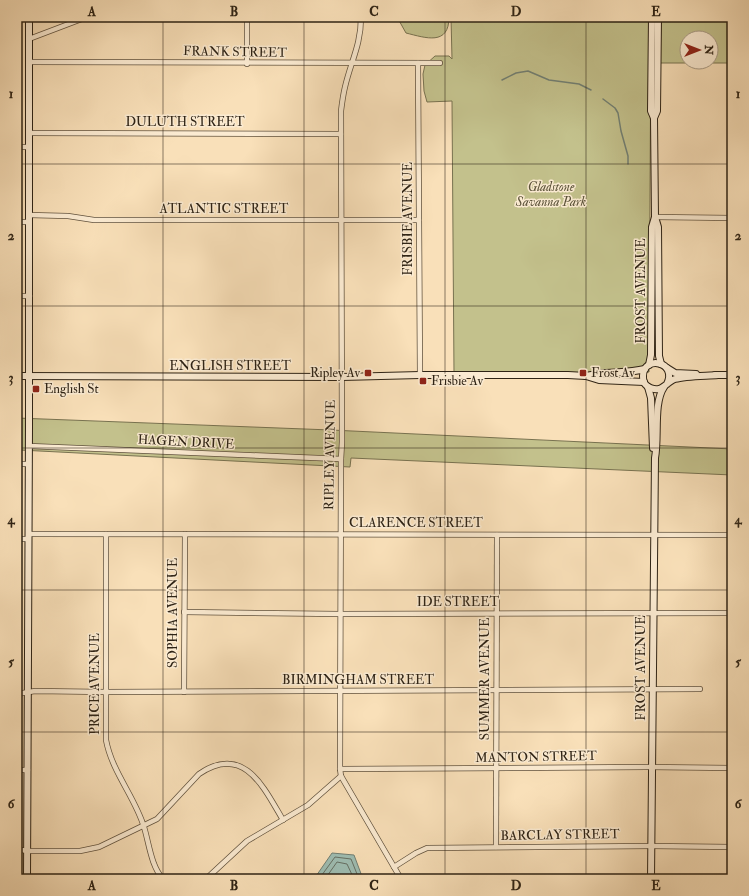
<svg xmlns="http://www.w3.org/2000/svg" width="749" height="896" viewBox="0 0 749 896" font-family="'IM FELL Double Pica',serif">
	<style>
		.green { fill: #c3c18c; stroke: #787250; fill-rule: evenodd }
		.water { fill: #9ebdb2; stroke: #717f73 }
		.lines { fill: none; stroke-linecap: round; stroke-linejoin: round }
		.shore { stroke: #667064; stroke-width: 1 }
		.stream { stroke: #717f73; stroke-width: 1.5 }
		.street-casing { stroke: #61523e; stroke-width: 6 }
		.secondary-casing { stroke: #2e2315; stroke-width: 8 }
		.street { stroke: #fbebd2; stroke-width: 4.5 }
		.secondary { stroke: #fbebd2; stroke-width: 6 }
		.grid { fill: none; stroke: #2e2315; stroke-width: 1; stroke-opacity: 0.55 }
		.poi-dot { fill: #8f2418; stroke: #fbebd2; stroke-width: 1.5 }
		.labels { text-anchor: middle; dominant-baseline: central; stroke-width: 3; stroke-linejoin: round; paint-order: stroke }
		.street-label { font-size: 13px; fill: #2e2315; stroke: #fbebd2 }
		.park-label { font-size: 13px; font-style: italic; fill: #5b5239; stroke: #fbebd2 }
		.poi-label { font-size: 13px; fill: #2e2315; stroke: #fbebd2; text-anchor: start }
		.neatline { fill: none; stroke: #2e2315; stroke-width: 1.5 }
		.grid-label { font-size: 13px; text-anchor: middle; font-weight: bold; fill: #2e2315 }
	</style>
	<rect width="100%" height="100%" fill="#f9e0b9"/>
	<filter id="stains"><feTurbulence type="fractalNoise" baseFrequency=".005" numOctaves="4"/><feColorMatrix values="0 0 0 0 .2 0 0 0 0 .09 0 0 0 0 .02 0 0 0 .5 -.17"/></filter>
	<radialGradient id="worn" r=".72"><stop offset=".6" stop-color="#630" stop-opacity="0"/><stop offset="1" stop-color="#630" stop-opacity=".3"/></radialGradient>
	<g class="green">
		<path d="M397,17H449C449,46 426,38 406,33Z"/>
		<polygon points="451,17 651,17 649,372 454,374 452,101 427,102 424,91 423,74 425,65 435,56 449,56 452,59"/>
		<path d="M661,17H732V63H660ZM687,38H711V62H687Z"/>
		<polygon points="17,418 331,430 732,449 732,475 351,458 350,467 20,450 21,439 17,438"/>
	</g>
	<polygon class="water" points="332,853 354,855 363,879 314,879"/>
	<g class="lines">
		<g class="shore">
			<polyline points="319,879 335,857 351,859 359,879"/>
			<polyline points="325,879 337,862 347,864 354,879"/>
		</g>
		<g class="stream">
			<polyline points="502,80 516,73 528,71 549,80 579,84 591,90"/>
			<polyline points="603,99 615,108 618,113 621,131 628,156 628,164"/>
		</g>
		<g class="street-casing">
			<g id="street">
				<polyline points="247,17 247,64"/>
				<path d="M361,17C361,45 351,61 345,87C343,95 342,103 341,111L342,442L341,459L340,769L341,776L401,879"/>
				<polyline points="29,39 87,17"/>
				<polyline points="29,62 440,63"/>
				<polyline points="418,63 420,375"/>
				<polyline points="29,133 341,134"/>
				<polyline points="17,147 29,147"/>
				<polyline points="29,215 68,216 94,220 419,220"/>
				<polyline points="655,217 732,218"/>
				<polyline points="17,222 29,222"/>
				<polyline points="17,296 30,296"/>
				<polyline points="29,446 341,459"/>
				<polyline points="17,464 29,464"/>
				<polyline points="29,534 732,535"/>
				<path d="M106,534V740C112,772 135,797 144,827C149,843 151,866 163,879"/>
				<polyline points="17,539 28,539"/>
				<polyline points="184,612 340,614 732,613"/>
				<polyline points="184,692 185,534"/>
				<polyline points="17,694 35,691 106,692 700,689"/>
				<polyline points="340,769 647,767 732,768"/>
				<polyline points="17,770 28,770"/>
				<polyline points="496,847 497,535"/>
				<path d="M17,849L27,851H80L99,847L157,819L199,774C244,743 264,788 283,820"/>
				<polyline points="394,867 416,853 427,848 651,846 732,847"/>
				<polyline points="206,879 247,841 308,805 341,776"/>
			</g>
		</g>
		<g class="secondary-casing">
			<g id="secondary">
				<polyline points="652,17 651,111 654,118 655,217 658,227 659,356 661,364"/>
				<polyline points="654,118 657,111 658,17"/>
				<polyline points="649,365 651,355 652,227 655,217"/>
				<polyline points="667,368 675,373 696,374"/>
				<polyline points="715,375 732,375"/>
				<polyline points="17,376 342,377 420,375 568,375 586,376 599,380 644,382"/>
				<path d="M586,376C606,371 625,374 645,369"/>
				<path d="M667,384C678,361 643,355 643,376C643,379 643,382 645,384C648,388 654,390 659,389C665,387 669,381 675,379C685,376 706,376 718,375"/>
				<polyline points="648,387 651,398 653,448"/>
				<polyline points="27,879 29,427 29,17"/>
				<path d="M651,879L655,458C659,437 653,403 664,387"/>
			</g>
		</g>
		<use href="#street" class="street"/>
		<use href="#secondary" class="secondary"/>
	</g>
	<path class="grid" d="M163,17V879M304,17V879M445,17V879M586,17V879M17,164H732M17,306H732M17,448H732M17,590H732M17,732H732"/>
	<g class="poi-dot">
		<rect x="364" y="369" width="8" height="8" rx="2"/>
		<rect x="579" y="369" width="8" height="8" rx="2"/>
		<rect x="419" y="377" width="8" height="8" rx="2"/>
		<rect x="32" y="385" width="8" height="8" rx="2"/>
	</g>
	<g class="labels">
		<g class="street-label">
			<text transform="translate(235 52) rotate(1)">FRANK STREET</text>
			<text x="185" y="122">DULUTH STREET</text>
			<text x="224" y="209">ATLANTIC STREET</text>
			<text transform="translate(408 219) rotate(-90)">FRISBIE AVENUE</text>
			<text transform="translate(641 291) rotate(-90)">FROST AVENUE</text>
			<text x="230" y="366">ENGLISH STREET</text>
			<text transform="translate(186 442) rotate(3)">HAGEN DRIVE</text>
			<text transform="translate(330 455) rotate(-89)">RIPLEY AVENUE</text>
			<text x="416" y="523">CLARENCE STREET</text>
			<text x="458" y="602">IDE STREET</text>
			<text transform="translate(173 613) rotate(-90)">SOPHIA AVENUE</text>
			<text transform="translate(641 668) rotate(-90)">FROST AVENUE</text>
			<text transform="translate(485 679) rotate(-90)">SUMMER AVENUE</text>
			<text x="358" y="680">BIRMINGHAM STREET</text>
			<text transform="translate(95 684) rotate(-90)">PRICE AVENUE</text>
			<text transform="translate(536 757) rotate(-1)">MANTON STREET</text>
			<text transform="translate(560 835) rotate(-1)">BARCLAY STREET</text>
		</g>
		<g class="park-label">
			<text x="551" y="187">Gladstone<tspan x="551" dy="15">Savanna Park</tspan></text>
		</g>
		<g class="poi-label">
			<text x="360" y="373" text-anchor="end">Ripley Av</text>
			<text x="591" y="373">Frost Av</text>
			<text x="431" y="381">Frisbie Av</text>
			<text x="44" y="389">English St</text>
		</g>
	</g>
	<rect width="749" height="896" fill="none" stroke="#f9e0b9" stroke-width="44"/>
	<g transform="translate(699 50) rotate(90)"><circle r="19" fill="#fbebd2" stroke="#a99b86"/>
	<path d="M0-3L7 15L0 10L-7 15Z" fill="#8f2418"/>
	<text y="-6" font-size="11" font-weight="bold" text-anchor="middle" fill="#2e2315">N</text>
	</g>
	<rect x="22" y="22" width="705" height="852" class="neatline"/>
	<g class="grid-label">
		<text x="92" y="16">A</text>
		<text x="234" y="16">B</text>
		<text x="374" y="16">C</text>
		<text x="516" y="16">D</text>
		<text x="656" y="16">E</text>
		<text x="11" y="98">1</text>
		<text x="738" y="98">1</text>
		<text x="11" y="240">2</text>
		<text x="738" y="240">2</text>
		<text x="11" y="382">3</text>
		<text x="738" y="382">3</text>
		<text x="11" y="524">4</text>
		<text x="738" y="524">4</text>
		<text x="11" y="666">5</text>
		<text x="738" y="666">5</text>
		<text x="11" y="808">6</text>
		<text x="738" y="808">6</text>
		<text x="92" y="890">A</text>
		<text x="234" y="890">B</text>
		<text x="374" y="890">C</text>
		<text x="516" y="890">D</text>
		<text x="656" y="890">E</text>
	</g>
	<rect width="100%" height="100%" filter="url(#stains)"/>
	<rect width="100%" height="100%" fill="url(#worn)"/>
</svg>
